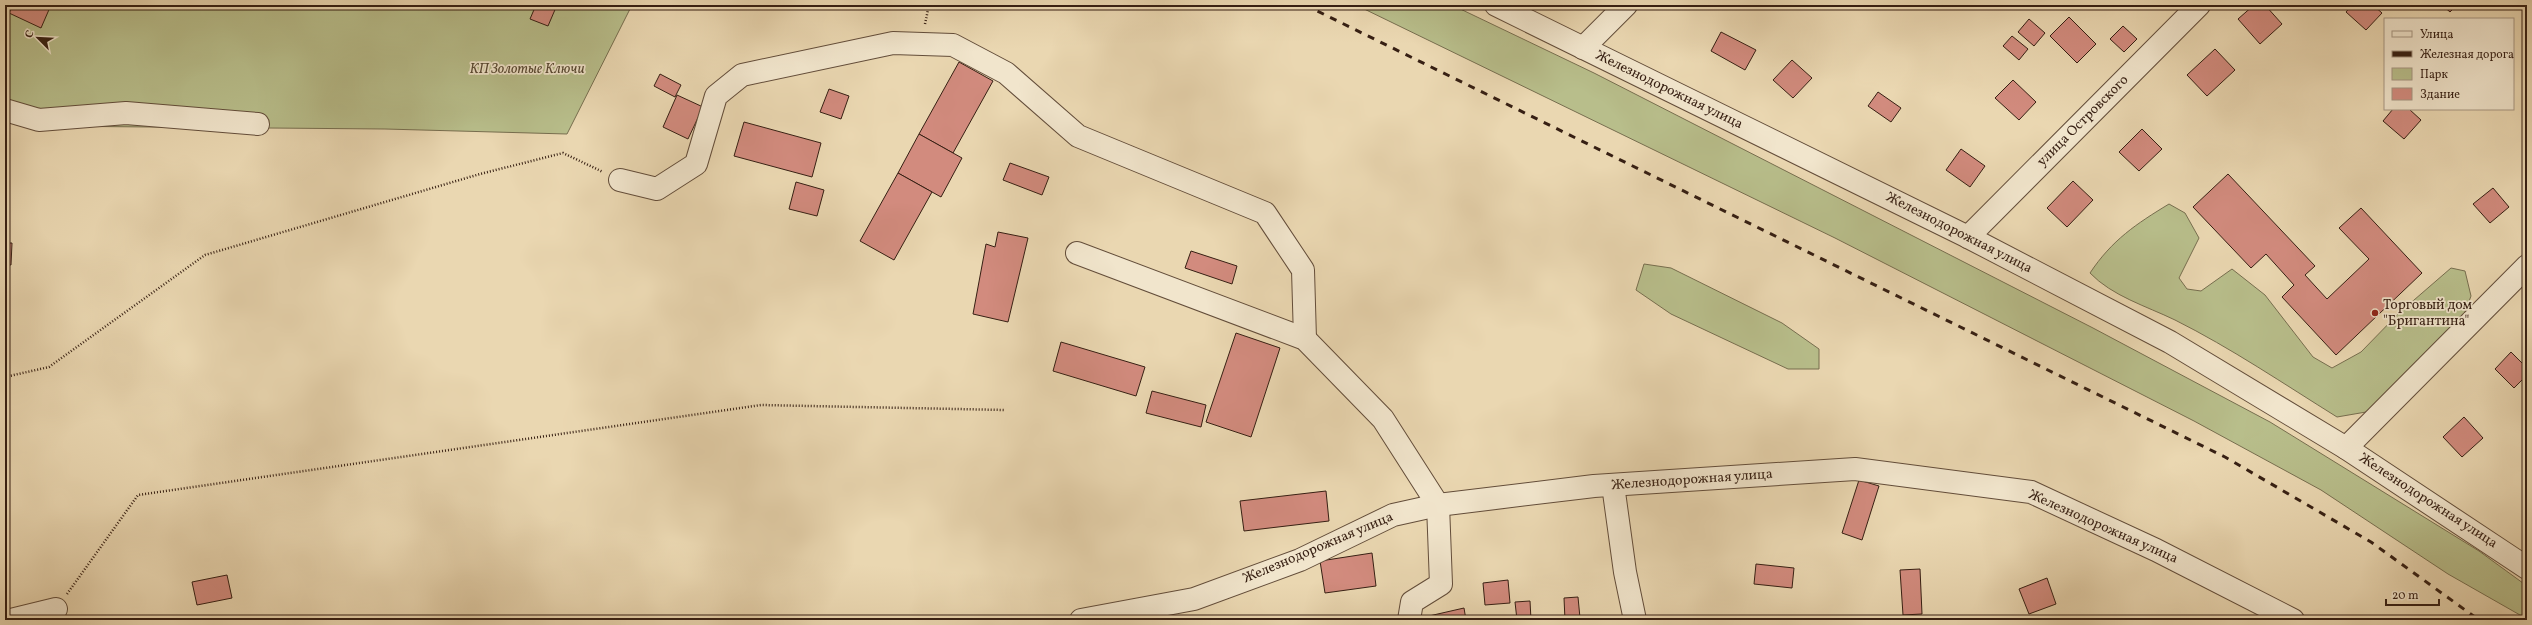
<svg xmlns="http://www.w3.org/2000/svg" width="2532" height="625" viewBox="0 0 2532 625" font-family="Vollkorn,serif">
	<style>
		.green { fill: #b8be8b; stroke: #776e4f }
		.building { fill: #d28b7e; stroke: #361f13 }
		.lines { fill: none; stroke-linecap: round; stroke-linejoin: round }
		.minor-casing { stroke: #634d3a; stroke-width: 24 }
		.path { stroke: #361f13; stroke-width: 2.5; stroke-dasharray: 1 2; stroke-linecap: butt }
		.minor { stroke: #f1e5cc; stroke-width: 22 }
		.rail { stroke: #361f13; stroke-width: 3; stroke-dasharray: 7 7; stroke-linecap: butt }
		.poi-dot { fill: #8f2418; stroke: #f1e5cc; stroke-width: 1.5 }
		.labels { text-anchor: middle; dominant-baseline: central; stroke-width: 3.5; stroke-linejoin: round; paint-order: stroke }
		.park-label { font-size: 14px; font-style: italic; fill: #564731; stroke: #f1e5cc }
		.street-label { font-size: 14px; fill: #361f13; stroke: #f1e5cc }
		.poi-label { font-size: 14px; fill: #361f13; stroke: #f1e5cc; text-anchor: start }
	</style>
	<rect width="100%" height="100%" fill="#ead7b1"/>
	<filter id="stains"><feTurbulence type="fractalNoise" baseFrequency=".005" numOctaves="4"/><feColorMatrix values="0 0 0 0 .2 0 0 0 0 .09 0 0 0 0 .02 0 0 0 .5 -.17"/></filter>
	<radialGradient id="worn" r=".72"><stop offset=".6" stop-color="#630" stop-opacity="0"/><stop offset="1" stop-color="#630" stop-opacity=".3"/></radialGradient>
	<g class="green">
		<polygon points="5,5 632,5 567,134 385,129 36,126 5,113"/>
		<polygon points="1356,5 1452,5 1594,73 2093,328 2270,422 2479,551 2527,586 2527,619 2448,574 2321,490 2194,421 1835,238"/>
		<path d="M2169,204L2185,213L2199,238L2179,278L2187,289L2201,291L2232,269L2265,295L2313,357L2332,368L2361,352L2399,313L2451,268L2465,271L2471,296L2465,312L2443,339L2366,412L2337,417C2284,384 2231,348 2175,320C2146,306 2112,296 2090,273C2112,240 2136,224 2169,204Z"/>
		<polygon points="1644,264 1671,268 1782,323 1819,349 1819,369 1788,369 1671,314 1636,290"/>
	</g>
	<g class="building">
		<polygon points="13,5 51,5 41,28 9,13"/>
		<polygon points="536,5 557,5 548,26 530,19"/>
		<polygon points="2254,5 2265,5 2282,24 2260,44 2238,19"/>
		<polygon points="2352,5 2373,5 2382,13 2366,30 2346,12"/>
		<polygon points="2442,5 2457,5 2450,12"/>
		<polygon points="2069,17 2096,44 2077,63 2050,36"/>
		<polygon points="2029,19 2045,33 2034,46 2018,32"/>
		<polygon points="2123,26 2137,39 2124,52 2110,39"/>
		<polygon points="1721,32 1756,50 1745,70 1711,51"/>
		<polygon points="2012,36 2028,49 2019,60 2003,46"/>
		<polygon points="2215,49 2235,70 2207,96 2187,75"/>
		<polygon points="1792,60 1812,78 1793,98 1773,80"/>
		<polygon points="959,62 993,81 953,153 919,134"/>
		<polygon points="660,74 681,85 675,97 654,86"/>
		<polygon points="2013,80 2036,102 2019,120 1995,98"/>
		<polygon points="829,89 849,96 841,119 820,112"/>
		<polygon points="1878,92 1901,108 1891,122 1868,106"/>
		<polygon points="677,95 703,107 688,139 663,127"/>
		<polygon points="2393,109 2409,109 2421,120 2404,139 2383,121"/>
		<polygon points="744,122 821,143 812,177 734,156"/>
		<polygon points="2142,129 2162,149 2139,171 2119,152"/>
		<polygon points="919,134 962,158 941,197 898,173"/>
		<polygon points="1961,149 1985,166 1970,187 1946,170"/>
		<polygon points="1010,163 1049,177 1042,195 1003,180"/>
		<polygon points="898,173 932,192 894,260 860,241"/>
		<polygon points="2228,174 2315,266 2305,275 2327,299 2369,259 2339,228 2361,208 2422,273 2336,355 2282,297 2294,285 2266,254 2251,268 2193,207"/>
		<polygon points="2073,181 2093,200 2067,227 2047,208"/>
		<polygon points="796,182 824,190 817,216 789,209"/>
		<polygon points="2493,188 2509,207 2490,223 2473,204"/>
		<polygon points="998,232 1028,238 1008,322 973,314 986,244 995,247"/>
		<polygon points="5,243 12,243 11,265 5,264"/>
		<polygon points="1191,251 1237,266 1232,284 1185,268"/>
		<polygon points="1236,333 1280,348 1251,437 1206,422"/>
		<polygon points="1061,342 1145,367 1136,396 1053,371"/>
		<polygon points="2511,352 2527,368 2527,375 2514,388 2495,369"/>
		<polygon points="1152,391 1206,405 1201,427 1146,413"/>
		<polygon points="2464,417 2483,438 2462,457 2443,437"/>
		<polygon points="1859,480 1879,486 1862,540 1842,533"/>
		<polygon points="1326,491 1329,521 1244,531 1240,501"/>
		<polygon points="1372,553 1376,586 1325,593 1320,561"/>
		<polygon points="1756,564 1794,568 1792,588 1754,584"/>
		<polygon points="1920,569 1922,614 1903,615 1900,570"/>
		<polygon points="227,575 232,598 197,605 192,582"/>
		<polygon points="2047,578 2056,604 2029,614 2019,589"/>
		<polygon points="1508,580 1510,603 1485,605 1483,583"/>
		<polygon points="1578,597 1580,618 1565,620 1564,598"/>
		<polygon points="1530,601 1531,620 1517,620 1515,602"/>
		<polygon points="1464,608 1466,620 1430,620 1429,616"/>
	</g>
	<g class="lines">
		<g class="minor-casing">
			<g id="minor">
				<polyline points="1496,5 1968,237 2170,342 2346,448 2527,568"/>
				<polyline points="1583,48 1626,5"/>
				<polyline points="5,110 39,120 126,113 258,124"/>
				<polyline points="620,180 657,189 696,164 716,96 742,75 893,43 953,45 1006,73 1078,136 1265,213 1303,270 1305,339"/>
				<polyline points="1968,237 2199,5"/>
				<polyline points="1077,253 1305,339 1383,419 1438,505 1441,584 1412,602 1409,620"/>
				<polyline points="2346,448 2527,266"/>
				<polyline points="1613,485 1625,572 1635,620"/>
				<polyline points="11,620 56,609"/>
				<polyline points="1081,620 1194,599 1300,560 1393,515 1438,505 1594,486 1855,469 2031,492 2156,550 2293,620"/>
			</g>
		</g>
		<g class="path">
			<polyline points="925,24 929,5"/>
			<polyline points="5,377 49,367 205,255 480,174 563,153 603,172"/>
			<polyline points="67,594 138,495 761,405 1005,410"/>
		</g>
		<use href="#minor" class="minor"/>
		<polyline class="rail" points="1305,5 2225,457 2371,542 2479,620"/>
	</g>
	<circle class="poi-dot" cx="2375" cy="313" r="4"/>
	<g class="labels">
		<g class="park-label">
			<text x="527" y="69">КП Золотые Ключи</text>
		</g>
		<g class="street-label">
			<text transform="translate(1669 90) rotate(26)">Железнодорожная улица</text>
			<text transform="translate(2083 121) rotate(-45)">улица Островского</text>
			<text transform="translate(1959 233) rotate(27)">Железнодорожная улица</text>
			<text transform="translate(1692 480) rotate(-4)">Железнодорожная улица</text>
			<text transform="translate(2428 501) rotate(33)">Железнодорожная улица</text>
			<text transform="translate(2103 527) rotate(24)">Железнодорожная улица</text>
			<text transform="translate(1318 548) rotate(-23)">Железнодорожная улица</text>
		</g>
		<g class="poi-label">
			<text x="2383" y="305">Торговый дом<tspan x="2383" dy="16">"Бригантина"</tspan></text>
		</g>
	</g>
	<rect width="2532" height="625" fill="none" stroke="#ead7b1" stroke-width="20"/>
	<rect x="6" y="6" width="2520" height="613" fill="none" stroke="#361f13" stroke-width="2"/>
	<rect x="10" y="10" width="2512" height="605" fill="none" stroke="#361f13"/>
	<rect x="2384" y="18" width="130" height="92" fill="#f1e5cc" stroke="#a69682"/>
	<rect x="2392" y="31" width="20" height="6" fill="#f1e5cc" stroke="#a69682"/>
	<text x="2420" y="38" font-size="12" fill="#361f13">Улица</text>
	<rect x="2392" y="51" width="20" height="6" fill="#361f13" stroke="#a69682"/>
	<text x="2420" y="58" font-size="12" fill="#361f13">Железная дорога</text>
	<rect x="2392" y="68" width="20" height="12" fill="#b8be8b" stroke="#a69682"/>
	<text x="2420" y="78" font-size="12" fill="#361f13">Парк</text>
	<rect x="2392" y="88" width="20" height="12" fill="#d28b7e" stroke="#a69682"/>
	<text x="2420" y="98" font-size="12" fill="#361f13">Здание</text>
	<g transform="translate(38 38) rotate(294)" stroke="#f1e5cc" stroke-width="3" paint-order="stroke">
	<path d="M0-3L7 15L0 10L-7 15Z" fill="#361f13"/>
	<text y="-6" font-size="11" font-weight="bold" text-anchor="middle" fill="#361f13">С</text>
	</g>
	<path d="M2386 599v6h53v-6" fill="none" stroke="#361f13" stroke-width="2"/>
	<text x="2392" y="599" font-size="12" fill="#361f13" stroke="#f1e5cc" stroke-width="3" paint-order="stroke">20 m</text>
	<rect width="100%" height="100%" filter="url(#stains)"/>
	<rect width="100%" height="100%" fill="url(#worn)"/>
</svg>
